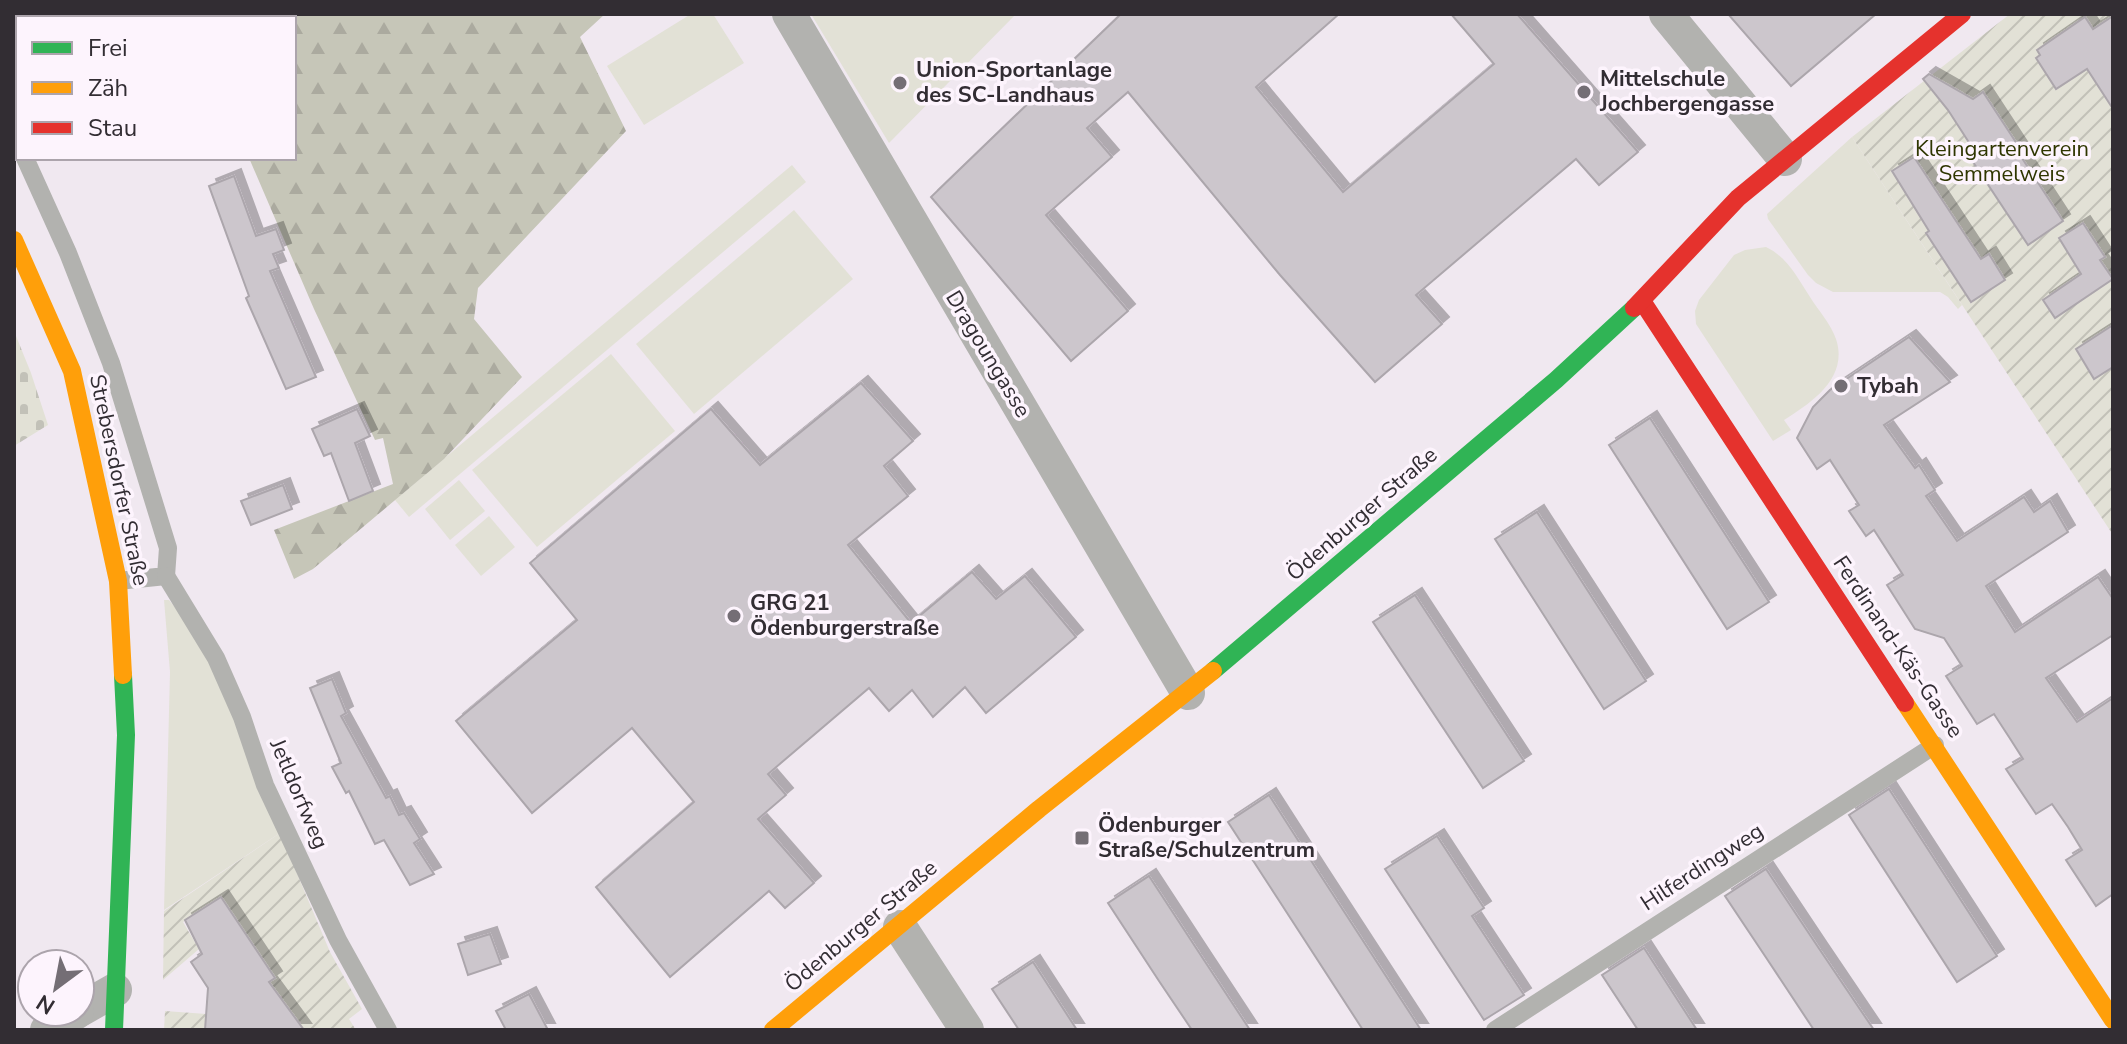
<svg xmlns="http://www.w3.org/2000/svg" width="2127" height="1044" viewBox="0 0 2127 1044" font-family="'Nunito Sans',sans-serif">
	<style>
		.green { fill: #e2e1d6 }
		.forest { fill: url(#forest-firs) }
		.cemetery { fill: url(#cemetery-stones) }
		.garden { fill: url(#garden-furrows) }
		.building { fill: #ccc6cc; stroke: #aca6ac; stroke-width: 2; filter: url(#shadow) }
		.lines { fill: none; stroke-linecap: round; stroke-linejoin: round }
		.lane { stroke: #b2b2af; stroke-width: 18 }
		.street { stroke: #b2b2af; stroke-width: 34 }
		.fast { stroke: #30b455; stroke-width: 18 }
		.slow { stroke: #ff9f0a; stroke-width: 18 }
		.jam { stroke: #e5322d; stroke-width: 18 }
		.poi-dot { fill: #746e75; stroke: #fdf4fd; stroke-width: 3 }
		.labels { text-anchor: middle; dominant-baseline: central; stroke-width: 7; stroke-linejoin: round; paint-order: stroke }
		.poi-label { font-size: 22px; font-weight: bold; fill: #322d33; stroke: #fdf4fd; text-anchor: start }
		.park-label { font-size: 22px; fill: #2f3600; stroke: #fdf4fd }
		.street-label { font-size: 22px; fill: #322d33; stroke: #fdf4fd }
	</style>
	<defs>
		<pattern id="forest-firs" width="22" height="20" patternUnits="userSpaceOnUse" patternTransform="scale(2)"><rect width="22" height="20" fill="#c6c6b8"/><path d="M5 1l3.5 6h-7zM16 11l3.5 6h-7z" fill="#abaa9f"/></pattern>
		<pattern id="cemetery-stones" width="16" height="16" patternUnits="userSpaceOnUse" patternTransform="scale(2)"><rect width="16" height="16" fill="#e2e1d6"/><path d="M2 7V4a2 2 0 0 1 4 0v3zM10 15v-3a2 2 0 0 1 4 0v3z" fill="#c2c1b8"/></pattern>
		<pattern id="garden-furrows" width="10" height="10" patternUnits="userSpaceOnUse" patternTransform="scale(2)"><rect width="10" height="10" fill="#e2e1d6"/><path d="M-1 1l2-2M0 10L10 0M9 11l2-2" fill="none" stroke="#c2c1b8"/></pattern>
		<filter id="shadow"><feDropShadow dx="7" dy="-7" stdDeviation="0" flood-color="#0004"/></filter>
	</defs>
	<rect width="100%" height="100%" fill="#f0e8f0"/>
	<g class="green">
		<polygon points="691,14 713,14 744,63 644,125 607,66"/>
		<polygon points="811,14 1016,14 889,143"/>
		<polygon points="1852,137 1962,305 1958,309 1948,297 1940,292 1833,292 1816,283 1808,275 1768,219 1767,214"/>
		<polygon points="792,165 806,182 409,517 395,500"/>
		<polygon points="794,210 853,279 694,414 636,344"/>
		<path d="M1766,247C1787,257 1797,277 1810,297C1818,310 1831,324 1836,339C1849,378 1811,403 1784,420L1791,430L1773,441L1696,324L1695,311L1699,300L1734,255L1745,250Z"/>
		<polygon points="611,354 675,431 537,547 472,470"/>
		<polygon points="459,480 485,511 450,540 425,509"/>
		<polygon points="489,516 515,547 481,576 455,545"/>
		<path d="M164,600H169C223,665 248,755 280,833L164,910L170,672Z"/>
	</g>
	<polygon class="forest" points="182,14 605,14 580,37 626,131 478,288 474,319 522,377 444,459 313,569 294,579 274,530 393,484 383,438 375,440 314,309 249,158 294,158 294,18 182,18"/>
	<polygon class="cemetery" points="14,331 31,373 48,425 14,446"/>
	<g class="garden">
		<polygon points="2010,14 2113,14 2113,535 1852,137"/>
		<polygon points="280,833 330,952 362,1009 349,1019 356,1030 283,1030 274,989 221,898 183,922 199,949 163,980 164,911"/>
		<polygon points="165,1011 234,1016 235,1030 164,1030"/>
	</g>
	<g class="building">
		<polygon points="1121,14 1339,14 1256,87 1343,192 1494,64 1451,14 1517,14 1638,152 1599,185 1576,159 1416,295 1442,324 1375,382 1280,275 1128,92 1087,128 1112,157 1046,215 1128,311 1071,361 931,197"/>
		<polygon points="1728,14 1876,14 1791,86"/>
		<polygon points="2113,16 2113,109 2087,69 2056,89 2036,58 2040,55 2037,50 2085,17 2093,29"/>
		<polygon points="1929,74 1973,99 1983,92 2021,150 2018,152 2063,221 2028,245 1973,162 1979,158 1948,110 1923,79"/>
		<polygon points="1914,157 1981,259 1989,254 2005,280 1971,302 1926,233 1929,231 1892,171"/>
		<polygon points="234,176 256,236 276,229 284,250 273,254 279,268 270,271 316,377 286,389 246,298 249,296 209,186"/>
		<polygon points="2083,223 2105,257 2100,260 2113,279 2055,318 2043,300 2081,274 2059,238"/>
		<polygon points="2113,325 2113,367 2094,379 2076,349"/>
		<polygon points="1909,337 1950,382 1884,425 1915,468 1919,465 1935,490 1926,496 1957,541 2024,497 2034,512 2050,501 2068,532 1986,586 2015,632 2098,577 2113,599 2113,635 2046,678 2077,722 2113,698 2113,894 2096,906 2066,860 2082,850 2068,827 2052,804 2036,814 2006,769 2023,759 2009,737 1994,714 1977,724 1946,676 1962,666 1944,638 1915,629 1887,585 1903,575 1874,530 1866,536 1849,511 1859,505 1830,460 1817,469 1797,438 1813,407 1830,390"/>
		<polygon points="861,383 913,441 884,466 908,496 848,545 911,623 972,572 996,599 1025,576 1076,637 986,713 965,687 933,717 912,690 889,711 869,688 768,774 786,795 758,819 814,883 785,908 769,891 670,977 596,887 694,802 632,728 532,813 456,721 577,620 530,563 711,409 760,465"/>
		<polygon points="357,409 370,436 355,443 373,491 349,501 331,453 324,456 312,429"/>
		<polygon points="1650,418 1769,602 1727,629 1609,445"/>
		<polygon points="283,485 292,509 251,525 241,501"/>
		<polygon points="1537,512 1646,681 1604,709 1495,539"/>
		<polygon points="1415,595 1524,761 1483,788 1373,622"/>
		<polygon points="332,679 346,713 341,716 386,798 390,796 399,815 404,813 420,839 414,843 434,874 410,885 384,840 375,844 349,791 346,793 332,767 341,763 310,688"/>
		<polygon points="1889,789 1997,956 1957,982 1849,815"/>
		<polygon points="1269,795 1319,873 1421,1030 1363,1030 1278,899 1228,822"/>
		<polygon points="1437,836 1484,908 1472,916 1524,995 1484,1020 1385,869"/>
		<polygon points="1766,869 1820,950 1874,1030 1814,1030 1767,959 1725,896"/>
		<polygon points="1149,876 1200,954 1250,1030 1192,1030 1159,981 1108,903"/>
		<polygon points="221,897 275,978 269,982 304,1030 205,1030 208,988 191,962 202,954 185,920"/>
		<polygon points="490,934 501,964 468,975 458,944"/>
		<polygon points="1644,948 1697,1030 1638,1030 1602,975"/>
		<polygon points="1033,962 1077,1030 1019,1030 992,989"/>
		<polygon points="529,994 548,1030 506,1030 496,1011"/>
	</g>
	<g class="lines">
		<g class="lane">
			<polyline points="14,133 18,142"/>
			<polyline points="25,158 68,253 111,363 168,548 166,576 118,581"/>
			<polyline points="166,576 216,658 242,717 265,785 338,940 388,1030"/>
			<polyline points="1495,1030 1935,745"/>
		</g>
		<g class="street">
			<polyline points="789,14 1188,693"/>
			<polyline points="1666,14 1785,159"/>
			<polyline points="900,927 967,1030"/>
			<polyline points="80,1010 115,990"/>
			<polyline points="47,1030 77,1012"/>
		</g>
		<g class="fast">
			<polyline points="1213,671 1556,380 1634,308"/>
			<polyline points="114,1030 126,735 123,675"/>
		</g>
		<g class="slow">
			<polyline points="14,240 72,371 118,581 123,675"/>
			<polyline points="1905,703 2113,1020"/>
			<polyline points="773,1030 1039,809 1213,671"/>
		</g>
		<g class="jam">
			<polyline points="1642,301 1905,703"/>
			<polyline points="1634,308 1738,198 1962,14"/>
		</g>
	</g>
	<g class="poi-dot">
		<circle cx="900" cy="83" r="8"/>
		<circle cx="1584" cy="92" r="8"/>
		<circle cx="1841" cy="386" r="8"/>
		<circle cx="734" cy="616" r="8"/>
		<rect x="1074" y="830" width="16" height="16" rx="4"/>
	</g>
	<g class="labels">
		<g class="poi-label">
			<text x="916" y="70">Union-Sportanlage<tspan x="916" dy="25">des SC-Landhaus</tspan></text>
			<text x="1600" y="79">Mittelschule<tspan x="1600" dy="25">Jochbergengasse</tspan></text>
			<text x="1857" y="386">Tybah</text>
			<text x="750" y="603">GRG 21<tspan x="750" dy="25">Ödenburgerstraße</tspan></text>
			<text x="1098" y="825">Ödenburger<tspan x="1098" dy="25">Straße/Schulzentrum</tspan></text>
		</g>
		<g class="park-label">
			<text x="2002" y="149">Kleingartenverein<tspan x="2002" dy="25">Semmelweis</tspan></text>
		</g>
		<g class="street-label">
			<text transform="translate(988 354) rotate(59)">Dragoungasse</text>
			<text transform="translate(119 480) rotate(78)">Strebersdorfer Straße</text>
			<text transform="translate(1362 514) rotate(-41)">Ödenburger Straße</text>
			<text transform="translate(1898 647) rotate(56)">Ferdinand-Käs-Gasse</text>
			<text transform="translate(299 794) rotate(67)">Jetldorfweg</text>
			<text transform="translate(1702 867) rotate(-33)">Hilferdingweg</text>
			<text transform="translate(861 926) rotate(-40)">Ödenburger Straße</text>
		</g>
	</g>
	<rect width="2127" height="1044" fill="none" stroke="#322d33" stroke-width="32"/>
	<rect x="16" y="16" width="280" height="144" fill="#fdf4fd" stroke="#aca4ac" stroke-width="2"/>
	<rect x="32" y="42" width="40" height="12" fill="#30b455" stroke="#aca4ac" stroke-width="2"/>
	<text x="88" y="56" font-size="24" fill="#322d33">Frei</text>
	<rect x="32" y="82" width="40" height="12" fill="#ff9f0a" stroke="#aca4ac" stroke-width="2"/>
	<text x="88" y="96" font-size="24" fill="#322d33">Zäh</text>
	<rect x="32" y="122" width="40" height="12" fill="#e5322d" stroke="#aca4ac" stroke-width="2"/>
	<text x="88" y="136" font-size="24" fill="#322d33">Stau</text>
	<g transform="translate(56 988) rotate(212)"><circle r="38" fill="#fdf4fd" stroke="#aca4ac" stroke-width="2"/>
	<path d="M0-6L14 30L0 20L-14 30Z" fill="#746e75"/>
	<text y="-12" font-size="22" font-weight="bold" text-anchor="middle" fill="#322d33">N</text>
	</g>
</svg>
